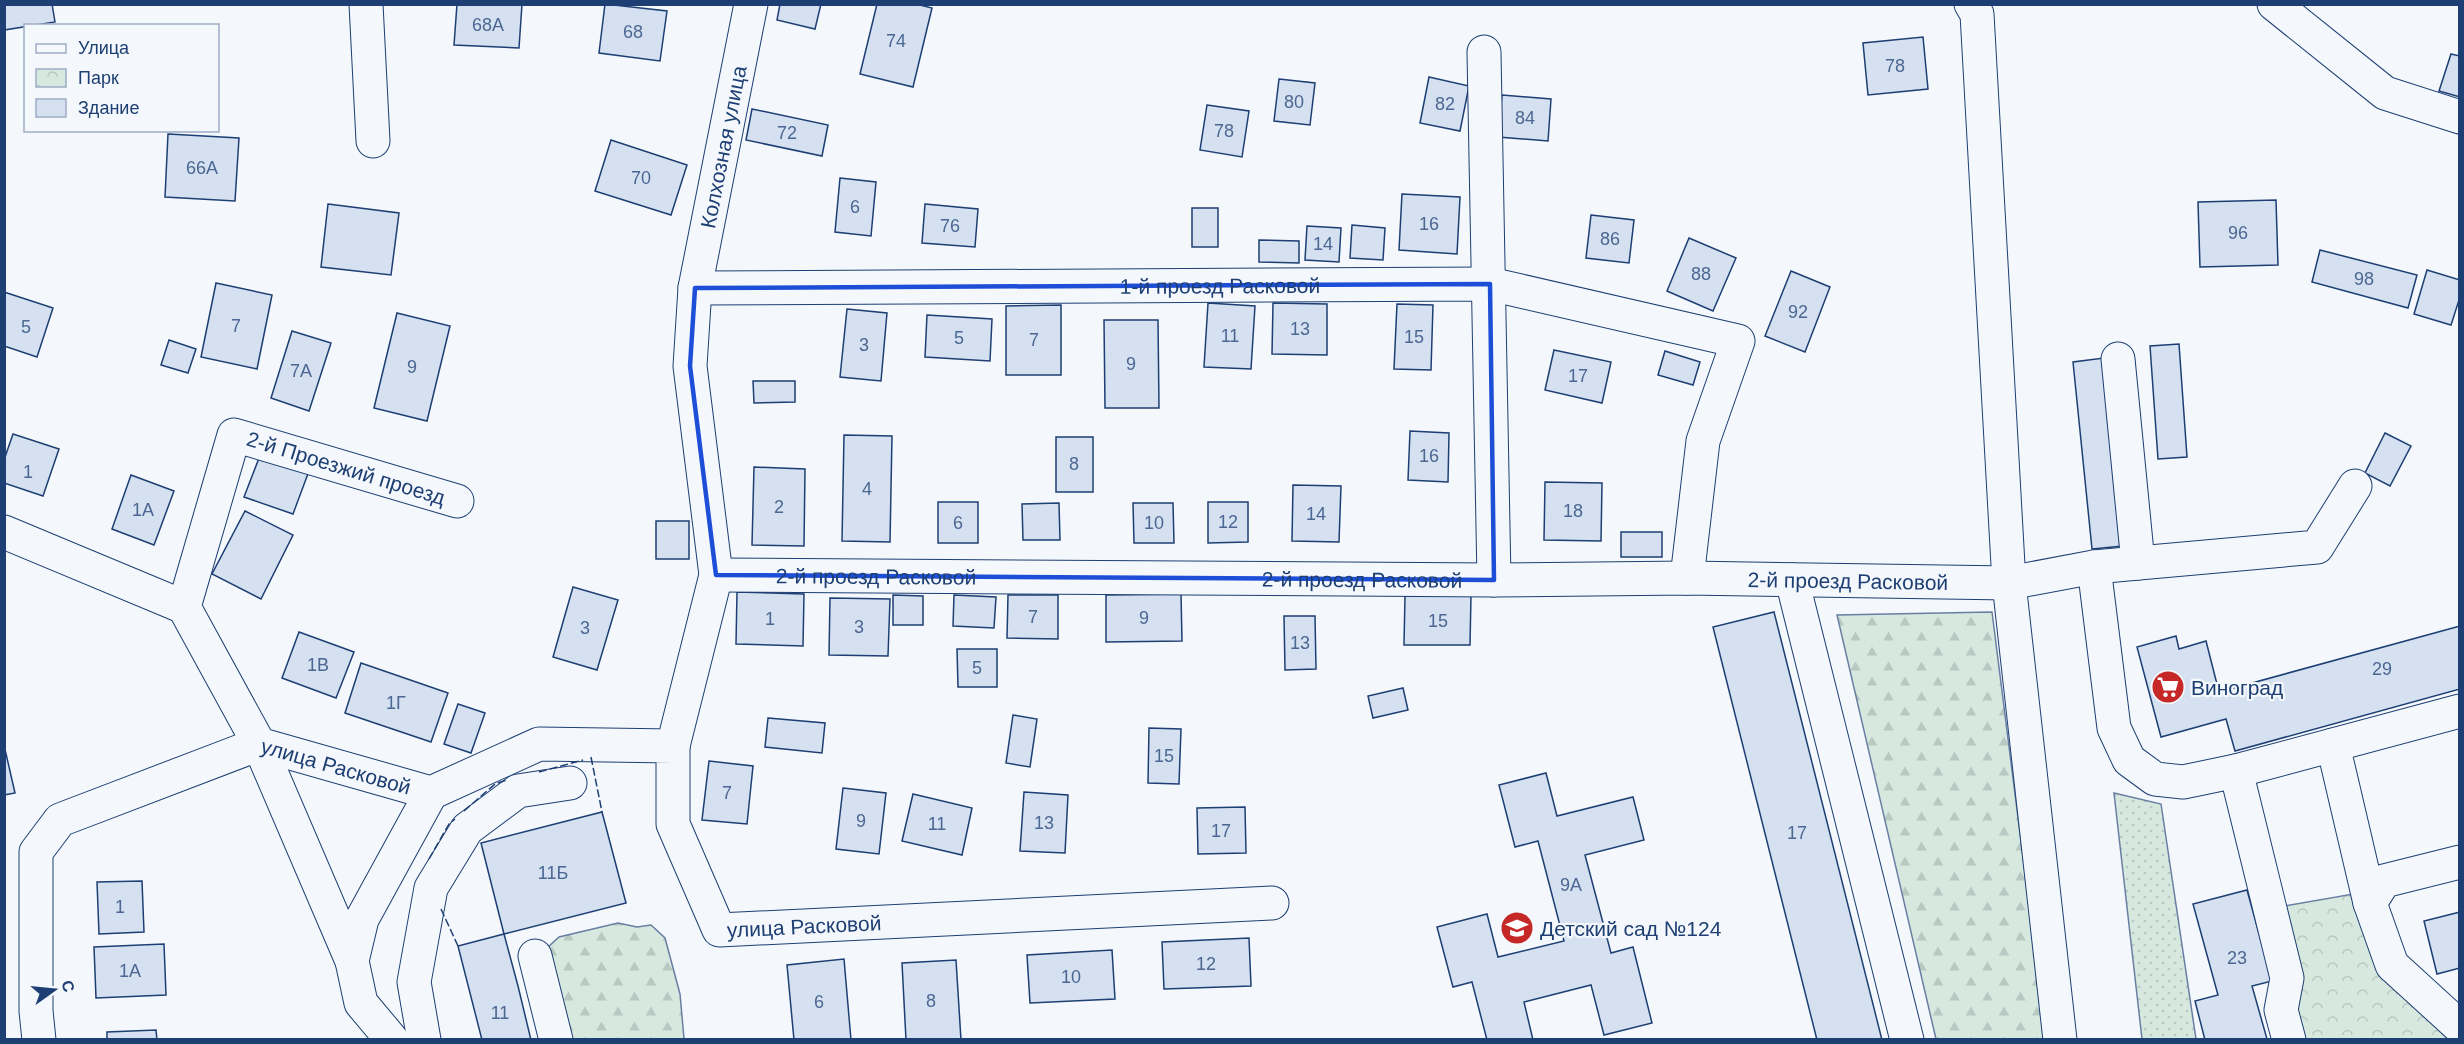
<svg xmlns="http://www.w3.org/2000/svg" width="2464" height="1044" viewBox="0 0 2464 1044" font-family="Helvetica,sans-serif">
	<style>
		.grass { fill: url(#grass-dots); stroke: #687fa3; stroke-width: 1.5 }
		.forest { fill: url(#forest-firs); stroke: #687fa3; stroke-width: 1.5 }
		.park { fill: url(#park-crowns); stroke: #687fa3; stroke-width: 1.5 }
		.building { fill: #d5e0f0; stroke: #1d3f73; stroke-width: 1.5 }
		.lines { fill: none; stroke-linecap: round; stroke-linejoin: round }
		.minor-casing { stroke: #1d3f73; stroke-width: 35 }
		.minor { stroke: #f4f7fb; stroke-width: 33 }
		.fence { stroke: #1d3f73; stroke-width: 1.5; stroke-dasharray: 8 3; stroke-linecap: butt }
		.marked { fill: none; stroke: #1d4ed8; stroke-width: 4.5; stroke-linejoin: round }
		.labels { text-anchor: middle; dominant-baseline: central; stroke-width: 4.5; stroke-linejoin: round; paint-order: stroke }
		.number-label { font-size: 18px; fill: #4b6792 }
		.street-label { font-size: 21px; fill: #1d3f73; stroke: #f4f7fb }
		.poi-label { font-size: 21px; fill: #1d3f73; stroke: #f4f7fb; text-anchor: start }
	</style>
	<defs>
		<pattern id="grass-dots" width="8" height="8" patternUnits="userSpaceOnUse" patternTransform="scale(1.5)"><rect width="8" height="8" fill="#d7e8df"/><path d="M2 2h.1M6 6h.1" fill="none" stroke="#b8c8c3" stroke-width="1.8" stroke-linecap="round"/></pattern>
		<pattern id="forest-firs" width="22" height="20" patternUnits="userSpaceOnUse" patternTransform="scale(1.5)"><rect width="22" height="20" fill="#d7e8df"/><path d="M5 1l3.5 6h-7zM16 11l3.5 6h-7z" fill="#b8c8c3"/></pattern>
		<pattern id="park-crowns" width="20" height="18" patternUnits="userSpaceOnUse" patternTransform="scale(1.5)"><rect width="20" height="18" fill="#d7e8df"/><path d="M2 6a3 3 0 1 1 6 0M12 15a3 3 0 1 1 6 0" fill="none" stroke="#b8c8c3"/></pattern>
	</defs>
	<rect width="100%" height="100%" fill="#f4f7fb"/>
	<polygon class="grass" points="2114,793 2161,804 2196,1039 2142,1039"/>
	<g class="forest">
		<polygon points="1992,612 2046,1039 1936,1039 1837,615"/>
		<polygon points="618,923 637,927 651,925 665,938 680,994 684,1039 571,1039 547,948 559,937"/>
	</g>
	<polygon class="park" points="2359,893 2384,971 2448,1039 2296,1039 2279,907"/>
	<g class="building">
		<polygon points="4,4 52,4 55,22 4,30"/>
		<polygon points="457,4 522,4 519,48 454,45"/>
		<polygon points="605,4 667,11 660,61 599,53"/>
		<polygon points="780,4 821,4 815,29 777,20"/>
		<polygon points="877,4 916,4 932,8 913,87 860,74"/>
		<polygon points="1923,37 1928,89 1868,95 1863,43"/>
		<polygon points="2451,54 2460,56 2460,97 2439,91"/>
		<polygon points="1429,77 1469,86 1460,131 1420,123"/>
		<polygon points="1279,79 1315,83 1310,125 1274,121"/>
		<polygon points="1502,95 1551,99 1548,141 1498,137"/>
		<polygon points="1207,105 1249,111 1242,157 1200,150"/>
		<polygon points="752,109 828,125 822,156 746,140"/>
		<polygon points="168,134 239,138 235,201 165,197"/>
		<polygon points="611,140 687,165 671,215 595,191"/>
		<polygon points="840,178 876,182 871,236 835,232"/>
		<polygon points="1402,194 1460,197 1457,254 1399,250"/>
		<polygon points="2276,200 2278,265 2200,267 2198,202"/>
		<polygon points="328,204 399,213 391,275 321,267"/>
		<polygon points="925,204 978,209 975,247 922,243"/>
		<rect x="1192" y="208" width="26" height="39"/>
		<polygon points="1591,215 1634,220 1629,263 1586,258"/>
		<polygon points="1352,225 1385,228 1383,260 1350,258"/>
		<polygon points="1307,226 1341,228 1339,262 1305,260"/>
		<polygon points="1689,238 1736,258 1713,311 1667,291"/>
		<polygon points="1259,240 1299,241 1299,263 1259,262"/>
		<polygon points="2320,250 2417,275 2408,308 2312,282"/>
		<polygon points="2427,270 2460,280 2460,297 2451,325 2414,314"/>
		<polygon points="1791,271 1830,287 1805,352 1765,336"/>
		<polygon points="216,283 272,295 257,369 201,357"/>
		<polygon points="4,292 53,308 37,357 4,346"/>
		<polygon points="1208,303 1255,306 1251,369 1204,367"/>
		<polygon points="1273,303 1327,304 1327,355 1272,354"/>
		<polygon points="1397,304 1433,305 1431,370 1394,369"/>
		<polygon points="1061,305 1061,375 1006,375 1006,306"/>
		<polygon points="847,309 887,313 881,381 840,377"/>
		<polygon points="397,313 450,326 427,421 374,408"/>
		<polygon points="927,315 992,319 990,361 925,357"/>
		<polygon points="1104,320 1158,320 1159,408 1105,408"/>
		<polygon points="292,331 331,343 309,411 271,398"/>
		<polygon points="169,340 196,349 188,373 161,365"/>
		<polygon points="2179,344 2187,457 2158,459 2150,346"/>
		<polygon points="1554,350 1611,362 1602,403 1545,390"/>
		<polygon points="1665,351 1700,362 1693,385 1658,375"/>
		<polygon points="2104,358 2123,546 2092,549 2073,362"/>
		<polygon points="753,381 795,381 795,402 754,403"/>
		<polygon points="1410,431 1449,433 1448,482 1408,480"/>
		<polygon points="2385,433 2411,446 2390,486 2365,473"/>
		<polygon points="13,434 59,449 43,496 4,483 4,460"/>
		<polygon points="844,435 892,436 890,542 842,541"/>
		<rect x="1056" y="437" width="37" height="55"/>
		<polygon points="261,453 309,471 293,514 244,497"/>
		<polygon points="754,467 805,469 804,546 752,545"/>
		<polygon points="131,475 174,491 154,545 112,529"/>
		<polygon points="1545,482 1602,483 1601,541 1544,540"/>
		<polygon points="1293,485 1341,486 1339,542 1292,541"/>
		<rect x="938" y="502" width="40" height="41"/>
		<polygon points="1208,502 1248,502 1248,542 1208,543"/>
		<polygon points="1059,503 1060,540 1023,540 1022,504"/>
		<polygon points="1133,503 1173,503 1174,543 1134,543"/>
		<polygon points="245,511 293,535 261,599 212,574"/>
		<rect x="656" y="521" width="33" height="38"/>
		<rect x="1621" y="532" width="41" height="25"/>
		<polygon points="573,587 618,600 597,670 553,657"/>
		<polygon points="737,592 804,594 803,646 736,644"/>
		<polygon points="1181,594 1182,641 1106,642 1106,595"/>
		<polygon points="893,595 923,596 923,625 893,625"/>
		<polygon points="954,595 996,597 994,628 953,626"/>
		<polygon points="1008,595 1058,595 1058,639 1007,638"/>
		<polygon points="1405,596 1471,596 1470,645 1404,645"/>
		<polygon points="830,598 890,599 888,656 829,655"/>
		<polygon points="1774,612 1882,1040 1817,1040 1713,627"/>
		<polygon points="1284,616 1315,616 1316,669 1285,670"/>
		<polygon points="2460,626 2460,689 2235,751 2226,719 2161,737 2137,647 2176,636 2179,649 2206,641 2219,692"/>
		<polygon points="299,632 354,652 336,698 282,678"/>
		<polygon points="957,649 997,649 997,687 958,687"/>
		<polygon points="361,663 448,693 431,742 345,713"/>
		<polygon points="1403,688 1408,710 1373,718 1368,696"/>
		<polygon points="458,704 485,713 471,753 444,744"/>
		<polygon points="1013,715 1037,719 1030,767 1006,763"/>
		<polygon points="768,718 825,723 822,753 765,747"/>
		<polygon points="1149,728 1181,729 1179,784 1148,783"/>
		<polygon points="4,745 15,793 4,795"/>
		<polygon points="709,761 753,766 747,824 702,820"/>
		<polygon points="1546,773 1557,816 1633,797 1644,840 1585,855 1611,953 1633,947 1652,1023 1604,1035 1591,985 1524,1002 1533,1040 1487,1040 1472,982 1453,987 1437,927 1487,914 1498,957 1564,941 1538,841 1515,847 1499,785"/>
		<polygon points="843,788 886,793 879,854 836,849"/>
		<polygon points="1024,792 1068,795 1065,853 1020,851"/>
		<polygon points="913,794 972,808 962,855 902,841"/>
		<polygon points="1245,807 1246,853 1198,854 1197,808"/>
		<polygon points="602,812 626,903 504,934 481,843"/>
		<polygon points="142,881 144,932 99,934 97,882"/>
		<polygon points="2247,890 2272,981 2252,986 2267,1039 2205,1040 2195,1001 2218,995 2193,904"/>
		<polygon points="2460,912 2460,968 2437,974 2424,921"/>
		<polygon points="504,934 518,986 531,1040 482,1040 458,946"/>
		<polygon points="1249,938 1251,986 1164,989 1162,942"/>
		<polygon points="164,944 166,995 96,998 94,947"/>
		<polygon points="1112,950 1115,999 1030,1003 1027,955"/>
		<polygon points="844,959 851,1040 794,1040 787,965"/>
		<polygon points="956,960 961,1040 906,1040 902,963"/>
		<polygon points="156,1030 157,1040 107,1040 107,1032"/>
	</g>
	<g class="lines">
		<g class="minor-casing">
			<g id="minor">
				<polyline points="366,4 373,141"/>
				<polyline points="1971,4 1977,14 2009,583 2060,1040"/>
				<polyline points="2274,4 2385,93 2460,117"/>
				<polyline points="1484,52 1494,580"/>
				<path id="s1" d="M695,288L1490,284L1738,341L1703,441L1687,578"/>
				<polyline points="2118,359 2138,563"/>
				<path id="s2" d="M457,501L234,435L184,607L259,744L431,793L539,744L673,746V824L719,930L1272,903"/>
				<polyline points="4,532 184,607"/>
				<polyline points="2094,567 2317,547 2355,486"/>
				<path id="s3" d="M716,575L1494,580L1687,578L2009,583L2094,567L2114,728L2129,760L2155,779L2183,782L2236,771L2287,978L2281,1010L2289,1040"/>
				<polyline points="1792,580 1907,1040"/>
				<polyline points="2333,745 2370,903"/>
				<path id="s4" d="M673,746L716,575L690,366L695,288L751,4"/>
				<polyline points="2236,771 2460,711"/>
				<polyline points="2460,862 2384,881 2370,903 2392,965 2460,1027"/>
				<polyline points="535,956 556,1040"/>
				<polyline points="352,961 362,919 431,793"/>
				<polyline points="39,1040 36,1011 36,852 60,820 259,744 352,961 361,1003 392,1040"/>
				<polyline points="424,1040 414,982 431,888 467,829 518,791 570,783"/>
			</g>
		</g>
		<use href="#minor" class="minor"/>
		<g class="fence">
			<polyline points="591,757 602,812"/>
			<polyline points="539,772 583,760"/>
			<polyline points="464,811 495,784 507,780"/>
			<polyline points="429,859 449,824 455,819"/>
			<polyline points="441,909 458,946"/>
		</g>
	</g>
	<path class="marked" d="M1490,284L1494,580L716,575L690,366L695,288Z"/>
	<defs>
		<g id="supermarket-disc" transform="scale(1.725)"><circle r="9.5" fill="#c62828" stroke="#f4f7fb"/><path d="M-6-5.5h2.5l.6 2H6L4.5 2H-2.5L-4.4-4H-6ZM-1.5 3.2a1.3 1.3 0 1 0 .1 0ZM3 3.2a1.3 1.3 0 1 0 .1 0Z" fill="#fff"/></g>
		<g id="school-disc" transform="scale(1.725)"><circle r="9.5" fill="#c62828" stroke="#f4f7fb"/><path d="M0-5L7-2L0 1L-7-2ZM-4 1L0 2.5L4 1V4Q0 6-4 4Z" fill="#fff"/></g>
	</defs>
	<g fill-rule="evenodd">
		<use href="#supermarket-disc" x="2168" y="687"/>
		<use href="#school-disc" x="1517" y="928"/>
	</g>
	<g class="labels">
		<g class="number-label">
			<text x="488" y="25">68А</text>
			<text x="633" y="32">68</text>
			<text x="896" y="41">74</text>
			<text x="1895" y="66">78</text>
			<text x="1294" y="102">80</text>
			<text x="1445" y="104">82</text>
			<text x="1525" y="118">84</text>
			<text x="1224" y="131">78</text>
			<text x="787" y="133">72</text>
			<text x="202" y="168">66А</text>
			<text x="641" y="178">70</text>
			<text x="855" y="207">6</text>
			<text x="1429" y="224">16</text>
			<text x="950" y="226">76</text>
			<text x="2238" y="233">96</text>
			<text x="1610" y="239">86</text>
			<text x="1323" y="244">14</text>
			<text x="1701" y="274">88</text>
			<text x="2364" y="279">98</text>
			<text x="1798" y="312">92</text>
			<text x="236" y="326">7</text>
			<text x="26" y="327">5</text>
			<text x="1300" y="329">13</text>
			<text x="1230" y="336">11</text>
			<text x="1414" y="337">15</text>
			<text x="959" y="338">5</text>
			<text x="1034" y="340">7</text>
			<text x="864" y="345">3</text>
			<text x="1131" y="364">9</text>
			<text x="412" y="367">9</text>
			<text x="301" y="371">7А</text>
			<text x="1578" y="376">17</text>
			<text x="1429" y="456">16</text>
			<text x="1074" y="464">8</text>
			<text x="28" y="472">1</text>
			<text x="867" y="489">4</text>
			<text x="779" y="507">2</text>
			<text x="143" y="510">1А</text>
			<text x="1573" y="511">18</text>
			<text x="1316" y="514">14</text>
			<text x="1228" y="522">12</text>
			<text x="958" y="523">6</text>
			<text x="1154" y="523">10</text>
			<text x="1033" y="617">7</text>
			<text x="1144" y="618">9</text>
			<text x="770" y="619">1</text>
			<text x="1438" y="621">15</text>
			<text x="859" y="627">3</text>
			<text x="585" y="628">3</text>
			<text x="1300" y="643">13</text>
			<text x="318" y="665">1В</text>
			<text x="977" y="668">5</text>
			<text x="2382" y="669">29</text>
			<text x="396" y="703">1Г</text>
			<text x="1164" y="756">15</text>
			<text x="727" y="793">7</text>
			<text x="861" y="821">9</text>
			<text x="1044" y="823">13</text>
			<text x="937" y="824">11</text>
			<text x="1221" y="831">17</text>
			<text x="1797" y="833">17</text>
			<text x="553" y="873">11Б</text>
			<text x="1571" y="885">9А</text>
			<text x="120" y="907">1</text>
			<text x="2237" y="958">23</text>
			<text x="1206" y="964">12</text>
			<text x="130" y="971">1А</text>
			<text x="1071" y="977">10</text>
			<text x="931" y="1001">8</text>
			<text x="819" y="1002">6</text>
			<text x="500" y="1013">11</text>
		</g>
		<g class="street-label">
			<text stroke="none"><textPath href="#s4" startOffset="609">Колхозная улица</textPath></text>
			<text stroke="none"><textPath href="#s1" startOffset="525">1-й проезд Расковой</textPath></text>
			<text transform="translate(346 468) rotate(17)">2-й Проезжий проезд</text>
			<text stroke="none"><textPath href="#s3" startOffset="160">2-й проезд Расковой</textPath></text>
			<text stroke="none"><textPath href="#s3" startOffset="646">2-й проезд Расковой</textPath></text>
			<text stroke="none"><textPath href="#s3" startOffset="1132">2-й проезд Расковой</textPath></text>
			<text stroke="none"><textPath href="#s2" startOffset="648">улица Расковой</textPath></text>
			<text stroke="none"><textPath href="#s2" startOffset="1278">улица Расковой</textPath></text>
		</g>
		<g class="poi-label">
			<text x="2191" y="687">Виноград</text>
			<text x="1540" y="928">Детский сад №124</text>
		</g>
	</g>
	<rect width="2464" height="1044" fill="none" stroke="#1d3f73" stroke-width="12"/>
	<rect x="24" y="24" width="195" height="108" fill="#f4f7fb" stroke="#9eadc5" stroke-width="1.5"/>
	<rect x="36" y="44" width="30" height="9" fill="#f4f7fb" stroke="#9eadc5" stroke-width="1.5"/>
	<text x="78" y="54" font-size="18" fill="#1d3f73">Улица</text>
	<rect x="36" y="69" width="30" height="18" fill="url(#park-crowns)" stroke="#9eadc5" stroke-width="1.5"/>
	<text x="78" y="84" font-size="18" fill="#1d3f73">Парк</text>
	<rect x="36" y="99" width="30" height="18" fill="#d5e0f0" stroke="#9eadc5" stroke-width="1.5"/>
	<text x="78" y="114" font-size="18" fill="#1d3f73">Здание</text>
	<g transform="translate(54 990) rotate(75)" stroke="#f4f7fb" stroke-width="4.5" paint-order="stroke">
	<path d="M0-4.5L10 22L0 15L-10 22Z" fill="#1d3f73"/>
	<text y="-9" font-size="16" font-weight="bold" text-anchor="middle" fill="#1d3f73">С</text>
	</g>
</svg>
